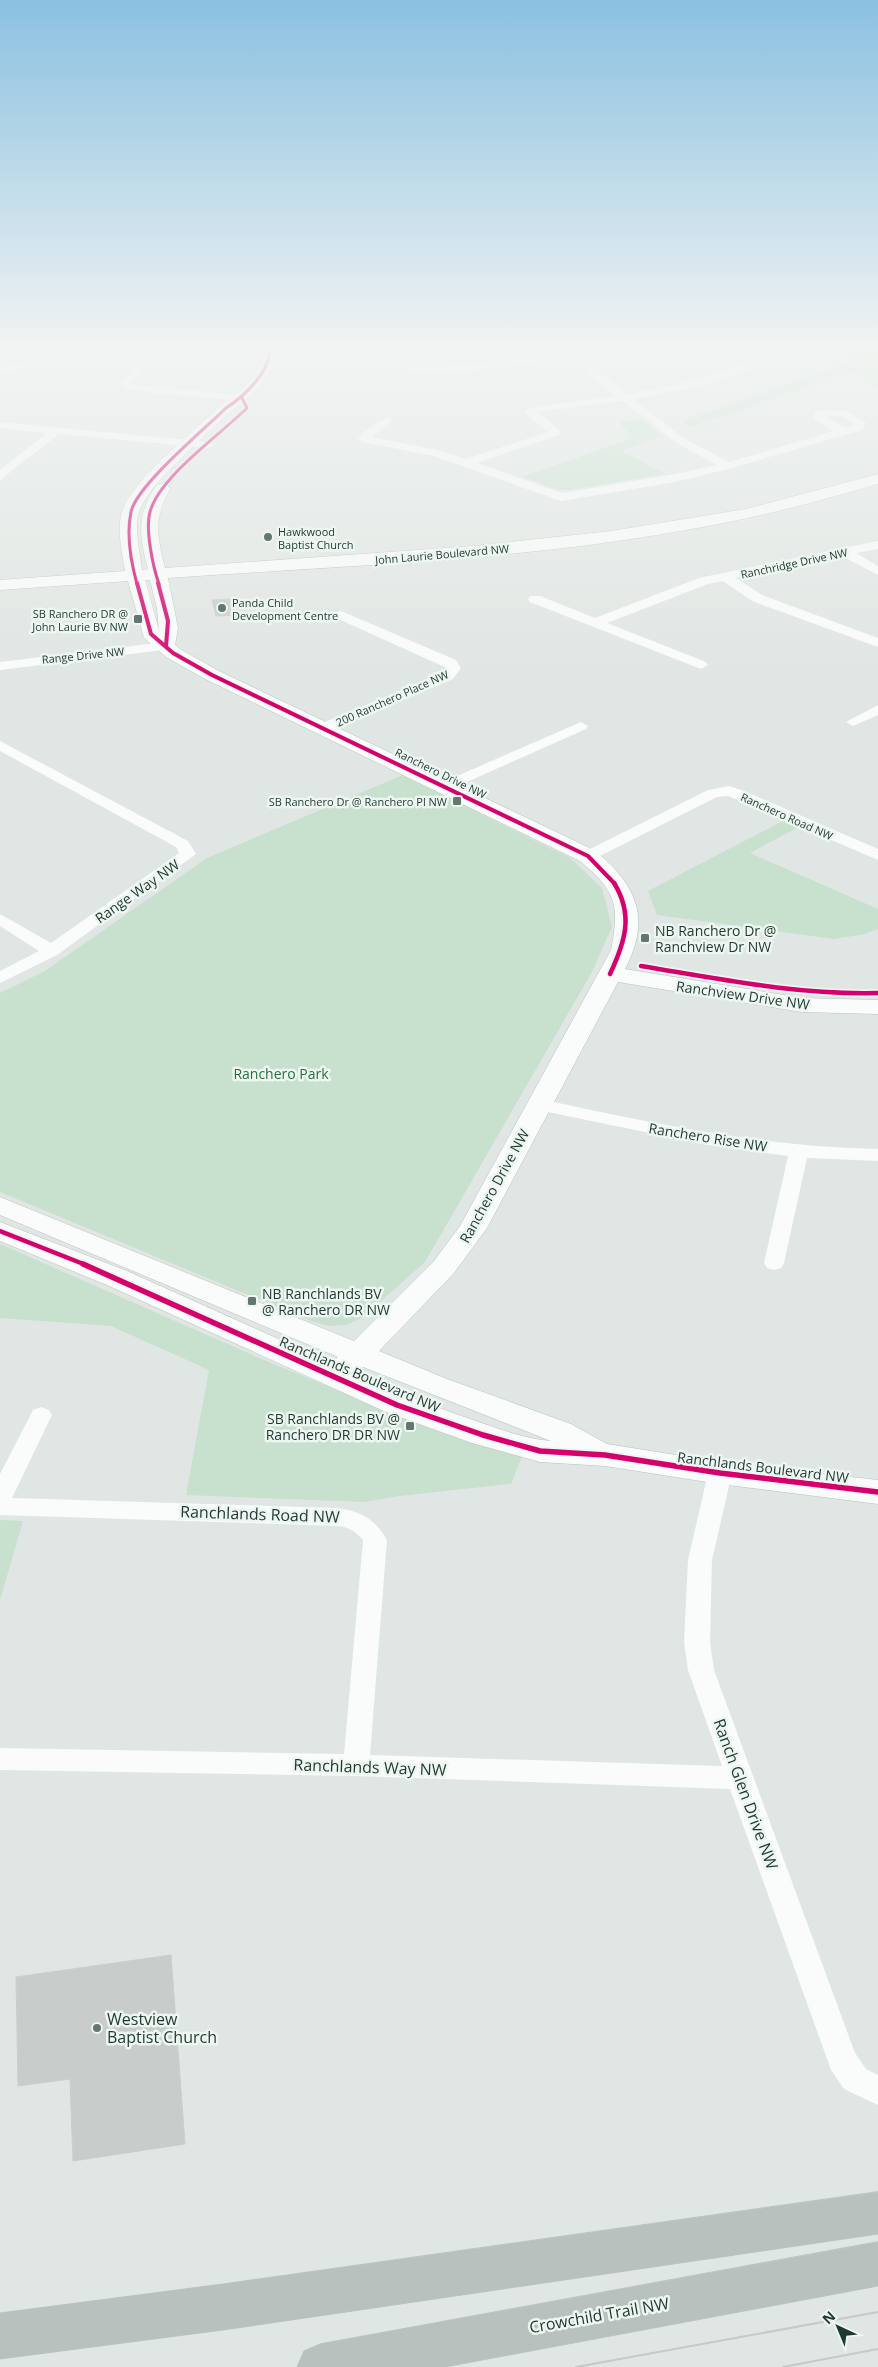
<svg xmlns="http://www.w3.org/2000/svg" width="878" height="2367" viewBox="0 0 878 2367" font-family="'Open Sans',sans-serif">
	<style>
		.green { fill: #c8e0ce }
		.building { fill: #c8cdcb; stroke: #c9cfcc }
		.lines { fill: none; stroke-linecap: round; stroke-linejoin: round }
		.secondary-casing { stroke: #b9c3be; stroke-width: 1 }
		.highway-casing { stroke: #bac3c0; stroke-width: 1 }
		.street { fill: #fafbfb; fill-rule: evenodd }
		.secondary { fill: #fafbfb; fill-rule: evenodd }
		.highway { fill: #b8c1be; fill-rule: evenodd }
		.tram { stroke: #c6c9c8; stroke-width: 2 }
		.cycleway-far3-casing { stroke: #edf6f1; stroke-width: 5 }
		.cycleway-far2-casing { stroke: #edf6f1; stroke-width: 6 }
		.cycleway-far1-casing { stroke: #edf6f1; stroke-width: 8 }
		.cycleway-casing { stroke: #edf6f1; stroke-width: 9 }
		.cycleway-far3 { stroke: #d6006c; stroke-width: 3 }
		.cycleway-far2 { stroke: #d6006c; stroke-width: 4 }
		.cycleway-far1 { stroke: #d6006c; stroke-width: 4.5 }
		.cycleway { stroke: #d6006c; stroke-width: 5.5 }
		.poi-dot { fill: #63766f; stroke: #edf6f1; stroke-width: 2 }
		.labels { text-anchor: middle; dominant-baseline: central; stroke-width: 5; stroke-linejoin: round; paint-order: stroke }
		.far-poi-label { font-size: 11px; fill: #1f3930; stroke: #edf6f1; text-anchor: start }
		.far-street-label { font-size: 11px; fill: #1f3930; stroke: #edf6f1 }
		.street-label { font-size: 14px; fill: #1f3930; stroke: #edf6f1 }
		.poi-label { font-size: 14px; fill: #1f3930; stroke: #edf6f1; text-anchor: start }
		.park-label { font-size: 14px; fill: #297040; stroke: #edf6f1 }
		.near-street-label { font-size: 16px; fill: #1f3930; stroke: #edf6f1 }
		.near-poi-label { font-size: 16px; fill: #1f3930; stroke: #edf6f1; text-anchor: start }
	</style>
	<rect width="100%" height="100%" fill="#e0e6e3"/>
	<g class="green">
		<polygon points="835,348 878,348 878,389 850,371 690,427 682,422 850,362 851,354"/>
		<polygon points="642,420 662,436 622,451 665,474 570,490 559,490 522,477 633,438 619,422"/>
		<polygon points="403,775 570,858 602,888 612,927 592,972 425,1262 362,1318 345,1325 329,1326 311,1321 0,1192 0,993 45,971 207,858"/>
		<polygon points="783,821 798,827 750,853 878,909 878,929 865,934 834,939 657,915 648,891"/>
		<polygon points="0,1244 264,1360 434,1430 522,1456 511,1484 399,1496 364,1502 186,1495 209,1370 111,1326 0,1318"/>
		<polygon points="0,1520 23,1521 0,1600"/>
	</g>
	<g class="building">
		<polygon points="233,599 237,615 216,616 212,600"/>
		<polygon points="171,1955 185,2144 73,2161 70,2079 18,2086 16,1977"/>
	</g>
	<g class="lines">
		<g class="secondary-casing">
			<path id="secondary" d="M262,348H276C279,370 248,401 231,411C208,434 151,481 140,509C133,526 140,552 142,570L148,569C139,535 136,515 157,485L163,483L171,488C153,517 157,536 165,568L474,546L611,531L746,509L878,474V484C813,503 747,520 680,531C511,561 338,566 168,578L178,628L175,645L180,649L219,671L596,851C638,887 651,919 625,969L802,998L878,1000V1014L802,1012L618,982L487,1228L454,1273L379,1351L447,1379L571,1424L607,1444L720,1462L878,1480V1504L720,1484L605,1466L540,1462L472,1443L386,1412L107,1285L0,1241V1222L127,1271L332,1363L338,1357L0,1215V1197L354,1341L434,1261L460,1226L611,950C620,905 616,891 580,861L205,679L166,657L144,638L128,581L0,590V580L125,571C122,553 116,526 123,509C135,478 195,430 221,405C238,394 265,370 262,348ZM145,580H150L157,608L159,630ZM363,1367L551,1441C525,1439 499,1429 476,1421C435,1407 396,1392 356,1374Z"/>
		</g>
		<g class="highway-casing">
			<g id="highway">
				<polygon points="878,2192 878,2234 223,2330 0,2359 0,2313 223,2284"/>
				<polygon points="878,2242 878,2286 445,2367 297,2367 304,2351 320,2344"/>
			</g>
		</g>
		<g class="street">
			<path d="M552,348H565L571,351L609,348L608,350L578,356L627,394C662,388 698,380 732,368C741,365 754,354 764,356L765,358C747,379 663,394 634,399L683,438L729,462L834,431L814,419L813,417L815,410L847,411L866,423L862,430L728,469L675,482L561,501L434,456L364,442L358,439L366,430L387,417L393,420L391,422L372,437L437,450L466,459L548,432L524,412L532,407L616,396L567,358L485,369L413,374L408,371L413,368L485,363L559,353ZM623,401L675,442L717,465L675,474L562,493L477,463L560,435V431L538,412ZM824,415L841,416L854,424L845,428Z"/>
			<polygon points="145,357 150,360 131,383 135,385 242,395 247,398 242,401 132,391 121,386 121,382 141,358"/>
			<polygon points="36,361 40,362 40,366 0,372 0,366"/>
			<polygon points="0,422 208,442 214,445 208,448 59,434 0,480 0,470 47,433 0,428"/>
			<polygon points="878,541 878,549 856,553 878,566 878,575 842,556 736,578 762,595 878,638 878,647 752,601 723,581 708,584 607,623 706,662 708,665 701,669 530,602 528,599 530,596 540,596 595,618 699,578"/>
			<polygon points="341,611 456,660 461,668 453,679 328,731 318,731 316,728 318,725 443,673 447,668 336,618 334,615 336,612"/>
			<polygon points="166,642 171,643 173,646 171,649 0,670 0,662"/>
			<polygon points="878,705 878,715 853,726 846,722"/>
			<polygon points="581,722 588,726 586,729 451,789 446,791 438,786 441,783"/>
			<polygon points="0,741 188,841 196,854 57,955 0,983 0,971 39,951 0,926 0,914 51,943 179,853 176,847 0,751"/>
			<polygon points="729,786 744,791 878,849 878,860 728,796 717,797 594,859 588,861 580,856 582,853 708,790"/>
			<path d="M540,1099C652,1123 763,1147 878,1149V1161L807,1158L784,1263L781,1268L774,1270L767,1268L764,1263L788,1156L708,1145L533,1109L530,1105L533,1101Z"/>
			<path d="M41,1407L49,1410L52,1415L12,1498L338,1508C361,1511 376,1520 387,1540L370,1755L722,1766L688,1670L684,1642L688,1560L708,1473L712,1467L720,1465L728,1467L732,1473L712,1560L710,1642L714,1670L855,2053L866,2069L878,2075V2105L844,2089L831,2070L730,1789L356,1776L0,1770V1748L344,1754L363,1540C356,1532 349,1527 338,1526L0,1515V1474L33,1410Z"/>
		</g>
		<use href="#secondary" class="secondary"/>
		<use href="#highway" class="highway"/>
		<g class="tram">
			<polyline points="576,2367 878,2312"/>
			<polyline points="783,2367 878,2349"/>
		</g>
		<g class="cycleway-far3-casing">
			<g id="cycleway-far3">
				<path d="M137,584C131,562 126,535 131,512C136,486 205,429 226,408C243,397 272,371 269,348"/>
				<path d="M159,584C153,567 145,529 150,512C159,477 221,434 247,408L242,398"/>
			</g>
		</g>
		<g class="cycleway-far2-casing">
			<g id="cycleway-far2">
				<polyline points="137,583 151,634 173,653 212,675 588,856 615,884"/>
				<polyline points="158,583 168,621 166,646"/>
			</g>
		</g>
		<g class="cycleway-far1-casing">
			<g id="cycleway-far1">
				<path d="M641,966C720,979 797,995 878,993"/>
				<path d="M610,974C625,942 634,915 614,883"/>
				<polyline points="0,1231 86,1265"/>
			</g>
		</g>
		<g class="cycleway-casing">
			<polyline id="cycleway" points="83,1264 397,1405 483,1435 540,1451 605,1455 720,1473 878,1492"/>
		</g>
		<use href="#cycleway-far3" class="cycleway-far3"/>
		<use href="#cycleway-far2" class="cycleway-far2"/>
		<use href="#cycleway-far1" class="cycleway-far1"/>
		<use href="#cycleway" class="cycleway"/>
	</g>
	<linearGradient id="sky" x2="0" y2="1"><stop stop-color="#8bc0e1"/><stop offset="0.51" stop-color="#f1f4f2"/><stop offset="1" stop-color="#f1f4f2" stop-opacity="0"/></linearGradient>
	<rect width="878" height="679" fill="url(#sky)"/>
	<g class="poi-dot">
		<circle cx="268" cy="537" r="5"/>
		<circle cx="222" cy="608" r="5"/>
		<rect x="133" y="614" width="10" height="10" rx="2.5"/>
		<rect x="452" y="796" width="10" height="10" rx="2.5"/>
		<rect x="640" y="933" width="10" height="10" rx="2.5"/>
		<rect x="247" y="1296" width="10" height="10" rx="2.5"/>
		<rect x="405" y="1421" width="10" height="10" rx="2.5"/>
		<circle cx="97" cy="2028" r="5"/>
	</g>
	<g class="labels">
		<g class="far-poi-label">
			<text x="278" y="531">Hawkwood<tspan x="278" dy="13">Baptist Church</tspan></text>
			<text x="232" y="602">Panda Child<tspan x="232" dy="13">Development Centre</tspan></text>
			<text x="128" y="613" text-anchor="end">SB Ranchero DR @<tspan x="128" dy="13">John Laurie BV NW</tspan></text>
			<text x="447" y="801" text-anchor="end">SB Ranchero Dr @ Ranchero Pl NW</text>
		</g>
		<g class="far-street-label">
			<text transform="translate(442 554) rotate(-5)">John Laurie Boulevard NW</text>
			<text transform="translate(794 563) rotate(-12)">Ranchridge Drive NW</text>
			<text transform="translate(83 655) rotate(-6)">Range Drive NW</text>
			<text transform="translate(392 698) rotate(-24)">200 Ranchero Place NW</text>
			<text transform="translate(441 773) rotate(26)">Ranchero Drive NW</text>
			<text transform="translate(787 816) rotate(24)">Ranchero Road NW</text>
		</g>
		<g class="street-label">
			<text transform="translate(137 891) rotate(-35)">Range Way NW</text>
			<text transform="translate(743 995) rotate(8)">Ranchview Drive NW</text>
			<text transform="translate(708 1137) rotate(9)">Ranchero Rise NW</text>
			<text transform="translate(494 1186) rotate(-61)">Ranchero Drive NW</text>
			<text transform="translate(360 1374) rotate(23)">Ranchlands Boulevard NW</text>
			<text transform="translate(763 1467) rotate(7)">Ranchlands Boulevard NW</text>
		</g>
		<g class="poi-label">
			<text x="655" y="930">NB Ranchero Dr @<tspan x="655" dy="16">Ranchview Dr NW</tspan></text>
			<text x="262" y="1293">NB Ranchlands BV<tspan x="262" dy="16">@ Ranchero DR NW</tspan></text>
			<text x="400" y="1418" text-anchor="end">SB Ranchlands BV @<tspan x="400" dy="16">Ranchero DR DR NW</tspan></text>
		</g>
		<g class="park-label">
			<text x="281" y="1073">Ranchero Park</text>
		</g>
		<g class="near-street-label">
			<text transform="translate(260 1514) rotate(2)">Ranchlands Road NW</text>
			<text transform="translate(370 1767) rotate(2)">Ranchlands Way NW</text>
			<text transform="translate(746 1794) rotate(70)">Ranch Glen Drive NW</text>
			<text transform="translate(599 2315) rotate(-10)">Crowchild Trail NW</text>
		</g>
		<g class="near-poi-label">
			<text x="107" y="2019">Westview<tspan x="107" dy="18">Baptist Church</tspan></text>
		</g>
	</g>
	<g transform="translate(838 2327) rotate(316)" stroke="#edf6f1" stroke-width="4" paint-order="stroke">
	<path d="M0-4L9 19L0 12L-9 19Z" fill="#1f3930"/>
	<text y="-8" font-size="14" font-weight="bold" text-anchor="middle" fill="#1f3930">N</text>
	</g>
</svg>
